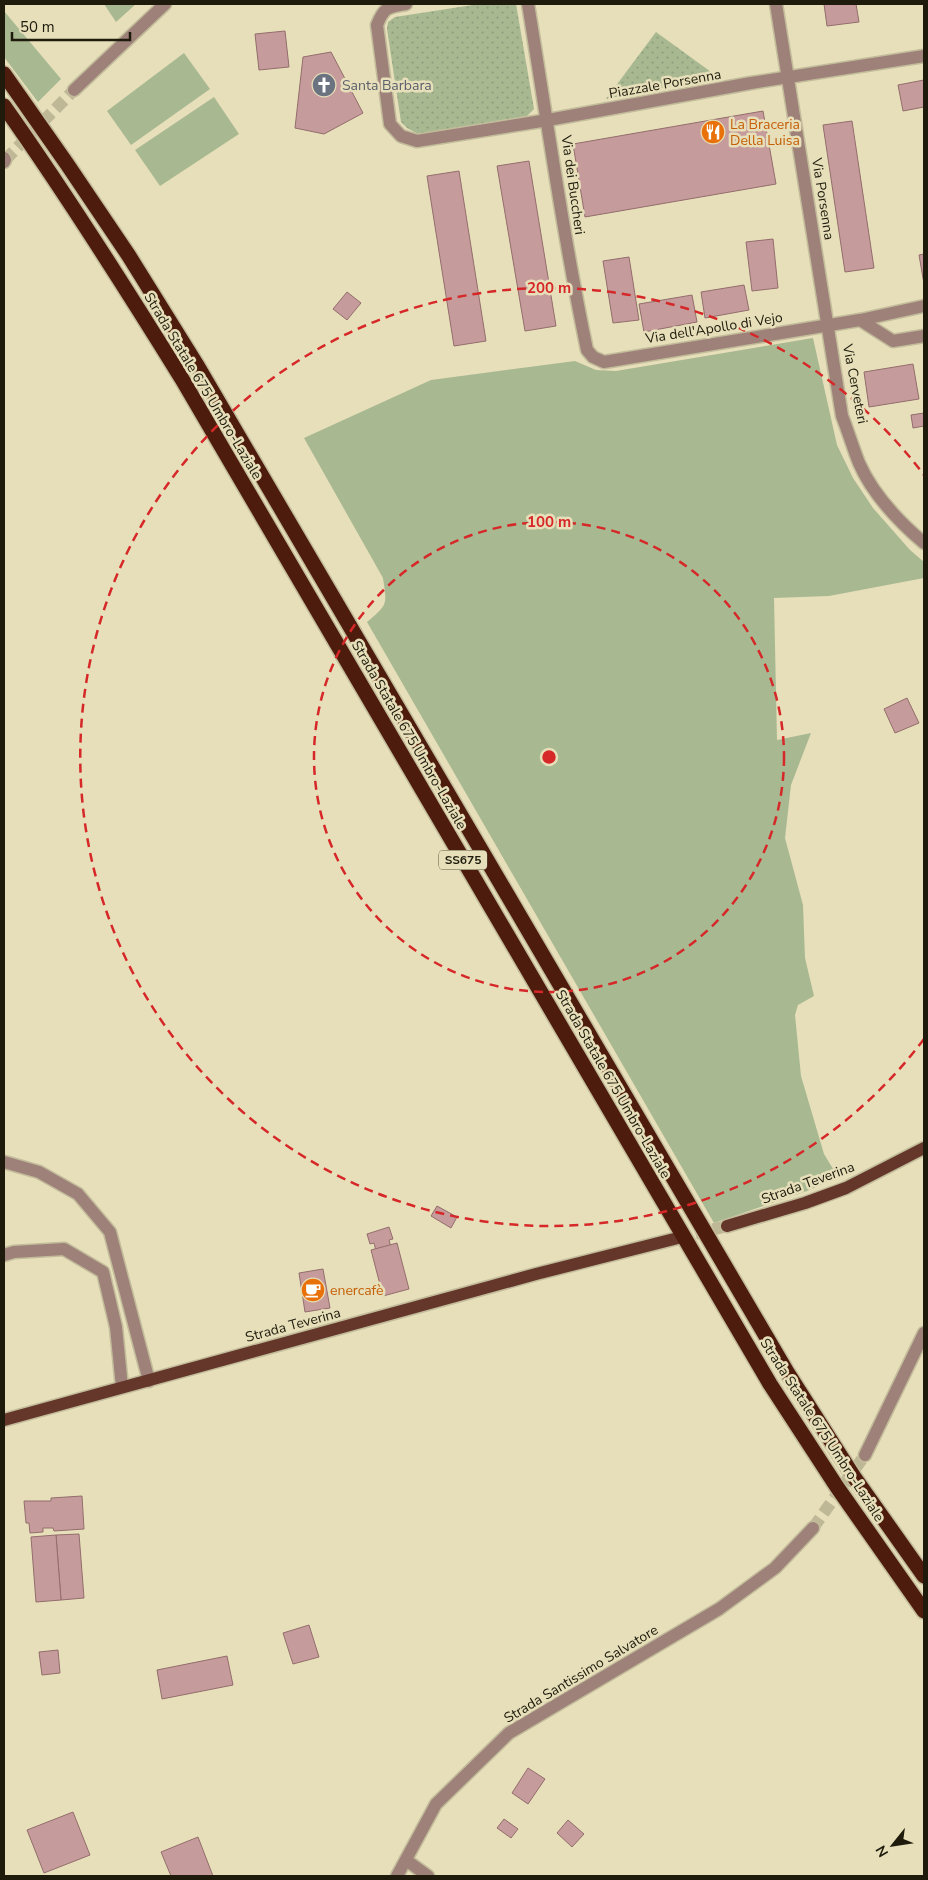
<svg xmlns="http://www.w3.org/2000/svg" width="928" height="1880" viewBox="0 0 928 1880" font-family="'Nunito Sans',sans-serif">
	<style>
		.grass { fill: #a8b992 }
		.park { fill: url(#park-dots) }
		.building { fill: #c59c9b; stroke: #936d6c }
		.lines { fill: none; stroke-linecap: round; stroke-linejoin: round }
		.minor-tunnel { stroke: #bfb897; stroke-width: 12; stroke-dasharray: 12 6; stroke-linecap: butt }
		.major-tunnel { stroke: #bfb897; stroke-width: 12; stroke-dasharray: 12 6; stroke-linecap: butt }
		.minor-casing { stroke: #c3bc9b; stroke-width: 15 }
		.major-casing { stroke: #c3bc9b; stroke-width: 15 }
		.highway-casing { stroke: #c3bc9b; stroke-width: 18 }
		.minor { stroke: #9e827a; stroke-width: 12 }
		.major { stroke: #64372a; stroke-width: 12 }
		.highway { stroke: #4e1c0d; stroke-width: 15 }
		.ring { fill: none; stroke: #d62828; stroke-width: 2.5; stroke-dasharray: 9 6 }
		.labels { text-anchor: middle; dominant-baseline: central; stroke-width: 5; stroke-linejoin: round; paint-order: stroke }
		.shield { fill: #e7dfba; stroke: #5a5641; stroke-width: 1 }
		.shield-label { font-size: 12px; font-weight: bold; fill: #1e1b0d }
		.street-label { font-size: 14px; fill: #1e1b0d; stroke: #e7dfba }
		.worship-label { font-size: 14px; fill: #5b616d; stroke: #e7dfba; text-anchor: start }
		.food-label { font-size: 14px; fill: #c56008; stroke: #e7dfba; text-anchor: start }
		.centre { fill: #d62828; stroke: #e7dfba; stroke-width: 2.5 }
		.ring-label { font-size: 15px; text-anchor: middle; font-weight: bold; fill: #d62828; stroke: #e7dfba; stroke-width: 5; stroke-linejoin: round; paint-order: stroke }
	</style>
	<defs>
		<pattern id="park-dots" width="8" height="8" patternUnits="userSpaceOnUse" patternTransform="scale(1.25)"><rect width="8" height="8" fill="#a8b992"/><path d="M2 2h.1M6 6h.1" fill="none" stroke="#909e7d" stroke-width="1.8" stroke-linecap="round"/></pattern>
	</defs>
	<rect width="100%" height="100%" fill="#e7dfba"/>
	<g class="grass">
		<polygon points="104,4 136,4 116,22"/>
		<polygon points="4,11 61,79 38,102 4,57"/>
		<polygon points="184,53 210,89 131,145 107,111"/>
		<polygon points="214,97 239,134 160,186 135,150"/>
		<path d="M813,338L837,445L853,478L873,508L910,550L924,562V578L829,596L774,598L777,740L811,733L791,785L785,838L803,905L805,958L814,996L798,1005L795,1015L801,1076L824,1154L838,1177L807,1191L714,1223L367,622C388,604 387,605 383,578L304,438L431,380L575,361L596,370L616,371Z"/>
	</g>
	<g class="park">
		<polygon points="479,4 516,4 534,109 527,116 418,134 407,128 401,122 387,29 388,22 395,17"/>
		<polygon points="656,32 718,77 606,99"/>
	</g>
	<g class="building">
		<polygon points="824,4 856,4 859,22 827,26"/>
		<polygon points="285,31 289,67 259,70 255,34"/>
		<polygon points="331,52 363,113 324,134 295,128 303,57"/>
		<polygon points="924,80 924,107 903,111 898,85"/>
		<polygon points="763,111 776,184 585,217 573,144"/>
		<polygon points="852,121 874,268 845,272 823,125"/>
		<polygon points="529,161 556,326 525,331 497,166"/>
		<polygon points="459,171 486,341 454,346 427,176"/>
		<polygon points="773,239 778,288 752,291 746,242"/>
		<polygon points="924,254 924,284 919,255"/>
		<polygon points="629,257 639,320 613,323 603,261"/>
		<polygon points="744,285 749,310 705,318 701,292"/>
		<polygon points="347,292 361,303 347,320 333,309"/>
		<polygon points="692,295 697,322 644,332 639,304"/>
		<polygon points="913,364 919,399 869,407 864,372"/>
		<polygon points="924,413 924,426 913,428 911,415"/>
		<polygon points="907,698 919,723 895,733 884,709"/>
		<polygon points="437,1206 457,1217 451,1228 431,1216"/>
		<polygon points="389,1227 393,1239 389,1240 391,1247 376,1251 374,1243 370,1244 367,1234"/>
		<polygon points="397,1243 409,1289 383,1296 371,1250"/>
		<polygon points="323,1269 330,1308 305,1312 299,1273"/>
		<polygon points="82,1496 84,1529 54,1531 53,1528 43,1528 43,1532 30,1533 29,1523 26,1523 24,1501 51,1501 51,1498"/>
		<polygon points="79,1534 84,1598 61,1600 56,1535"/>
		<polygon points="56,1535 61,1600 36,1602 31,1537"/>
		<polygon points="309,1625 319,1657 293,1664 283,1633"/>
		<polygon points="58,1650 60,1673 42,1675 39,1652"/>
		<polygon points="227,1656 233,1685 162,1699 157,1670"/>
		<polygon points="528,1768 545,1779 528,1804 512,1793"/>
		<polygon points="73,1812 90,1855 44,1873 27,1830"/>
		<polygon points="504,1819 518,1829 511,1838 497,1828"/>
		<polygon points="568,1820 584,1834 572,1847 557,1833"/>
		<polygon points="198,1837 213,1876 171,1876 161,1852"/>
	</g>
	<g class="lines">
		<g class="minor-tunnel">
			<polyline points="5,160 74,90"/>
			<polyline points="813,1528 865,1455"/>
		</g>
		<polyline class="major-tunnel" points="678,1238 727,1226"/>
		<g class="minor-casing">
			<g id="minor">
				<path d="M406,4C388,7 384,7 377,25L390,124L401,136L417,141L548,120L751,83L924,56"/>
				<path d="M528,4C547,119 563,235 587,350L593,357L604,362L860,320L924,306"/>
				<path d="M776,4L842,416C848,431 853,448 859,463C873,495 898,521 924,543"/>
				<polyline points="74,90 165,4"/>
				<polyline points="4,158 5,160 4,162"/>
				<polyline points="860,320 893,341 924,336"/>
				<polyline points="4,1162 39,1172 78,1194 110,1232 149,1381"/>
				<polyline points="4,1255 14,1252 64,1249 103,1272 116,1327 122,1387"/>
				<polyline points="865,1455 924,1333"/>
				<polyline points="406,1860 428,1876"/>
				<polyline points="397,1876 436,1804 509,1733 719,1609 775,1568 813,1528"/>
			</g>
		</g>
		<g class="major-casing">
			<g id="major">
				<polyline points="727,1226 805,1203 846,1188 924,1148"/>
				<polyline points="4,1420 536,1274 678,1238"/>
			</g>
		</g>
		<g class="highway-casing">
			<g id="highway">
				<polyline points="4,74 67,164 129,256 198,367 787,1372 854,1477 924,1576"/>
				<path d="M4,106C67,195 125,287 182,379L770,1384L837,1487L924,1611"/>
			</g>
		</g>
		<use href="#minor" class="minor"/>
		<use href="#major" class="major"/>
		<use href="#highway" class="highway"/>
	</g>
	<g class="ring">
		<circle cx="549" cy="757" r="235"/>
		<path d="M924 1039A469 469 0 1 1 924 475"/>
	</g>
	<defs>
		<g id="church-disc" transform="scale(1.25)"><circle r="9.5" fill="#6b7280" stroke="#e7dfba"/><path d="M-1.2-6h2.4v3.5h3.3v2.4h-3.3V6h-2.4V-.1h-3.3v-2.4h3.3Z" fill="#fff"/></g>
		<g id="restaurant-disc" transform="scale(1.25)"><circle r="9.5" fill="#e8710a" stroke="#e7dfba"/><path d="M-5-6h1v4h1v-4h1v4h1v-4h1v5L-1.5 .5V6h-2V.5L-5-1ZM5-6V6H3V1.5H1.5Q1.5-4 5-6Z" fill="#fff"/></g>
		<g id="cafe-disc" transform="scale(1.25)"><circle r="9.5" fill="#e8710a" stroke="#e7dfba"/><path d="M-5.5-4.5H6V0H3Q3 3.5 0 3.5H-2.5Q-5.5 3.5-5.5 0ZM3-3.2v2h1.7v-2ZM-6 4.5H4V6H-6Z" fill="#fff"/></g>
	</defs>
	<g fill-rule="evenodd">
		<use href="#church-disc" x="324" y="85"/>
		<use href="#restaurant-disc" x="713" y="132"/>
		<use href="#cafe-disc" x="313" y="1290"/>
	</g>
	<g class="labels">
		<rect class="shield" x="439" y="850.5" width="48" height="19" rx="4"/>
		<g class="shield-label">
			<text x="463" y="860">SS675</text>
		</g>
		<g class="street-label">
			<text transform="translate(665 84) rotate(-10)">Piazzale Porsenna</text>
			<text transform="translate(573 185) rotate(82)">Via dei Buccheri</text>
			<text transform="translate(823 199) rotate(81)">Via Porsenna</text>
			<text transform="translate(714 328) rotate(-9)">Via dell'Apollo di Vejo</text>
			<text transform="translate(855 384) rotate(79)">Via Cerveteri</text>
			<text transform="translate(203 386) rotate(59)">Strada Statale 675 Umbro-Laziale</text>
			<text transform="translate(409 735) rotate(60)">Strada Statale 675 Umbro-Laziale</text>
			<text transform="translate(613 1084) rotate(60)">Strada Statale 675 Umbro-Laziale</text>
			<text transform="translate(808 1183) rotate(-20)">Strada Teverina</text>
			<text transform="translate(293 1325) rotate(-15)">Strada Teverina</text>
			<text transform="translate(822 1430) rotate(57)">Strada Statale 675 Umbro-Laziale</text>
			<text transform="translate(581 1674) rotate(-31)">Strada Santissimo Salvatore</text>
		</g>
		<g class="worship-label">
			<text x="342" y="85">Santa Barbara</text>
		</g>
		<g class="food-label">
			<text x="730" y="124">La Braceria<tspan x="730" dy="16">Della Luisa</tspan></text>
			<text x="330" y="1290">enercafè</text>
		</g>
	</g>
	<circle cx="549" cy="757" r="8" class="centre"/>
	<g class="ring-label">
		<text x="549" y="293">200 m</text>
		<text x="549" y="527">100 m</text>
	</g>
	<rect width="928" height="1880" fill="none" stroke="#1e1b0d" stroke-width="10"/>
	<g transform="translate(893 1845) rotate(240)" stroke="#e7dfba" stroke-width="4" paint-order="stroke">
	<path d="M0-4L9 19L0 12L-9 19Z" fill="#1e1b0d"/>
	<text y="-8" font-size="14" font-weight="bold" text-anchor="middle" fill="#1e1b0d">N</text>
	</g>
	<path d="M12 32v8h118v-8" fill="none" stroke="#1e1b0d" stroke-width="2.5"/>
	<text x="20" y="32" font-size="15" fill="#1e1b0d" stroke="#e7dfba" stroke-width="4" paint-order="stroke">50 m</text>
</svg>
